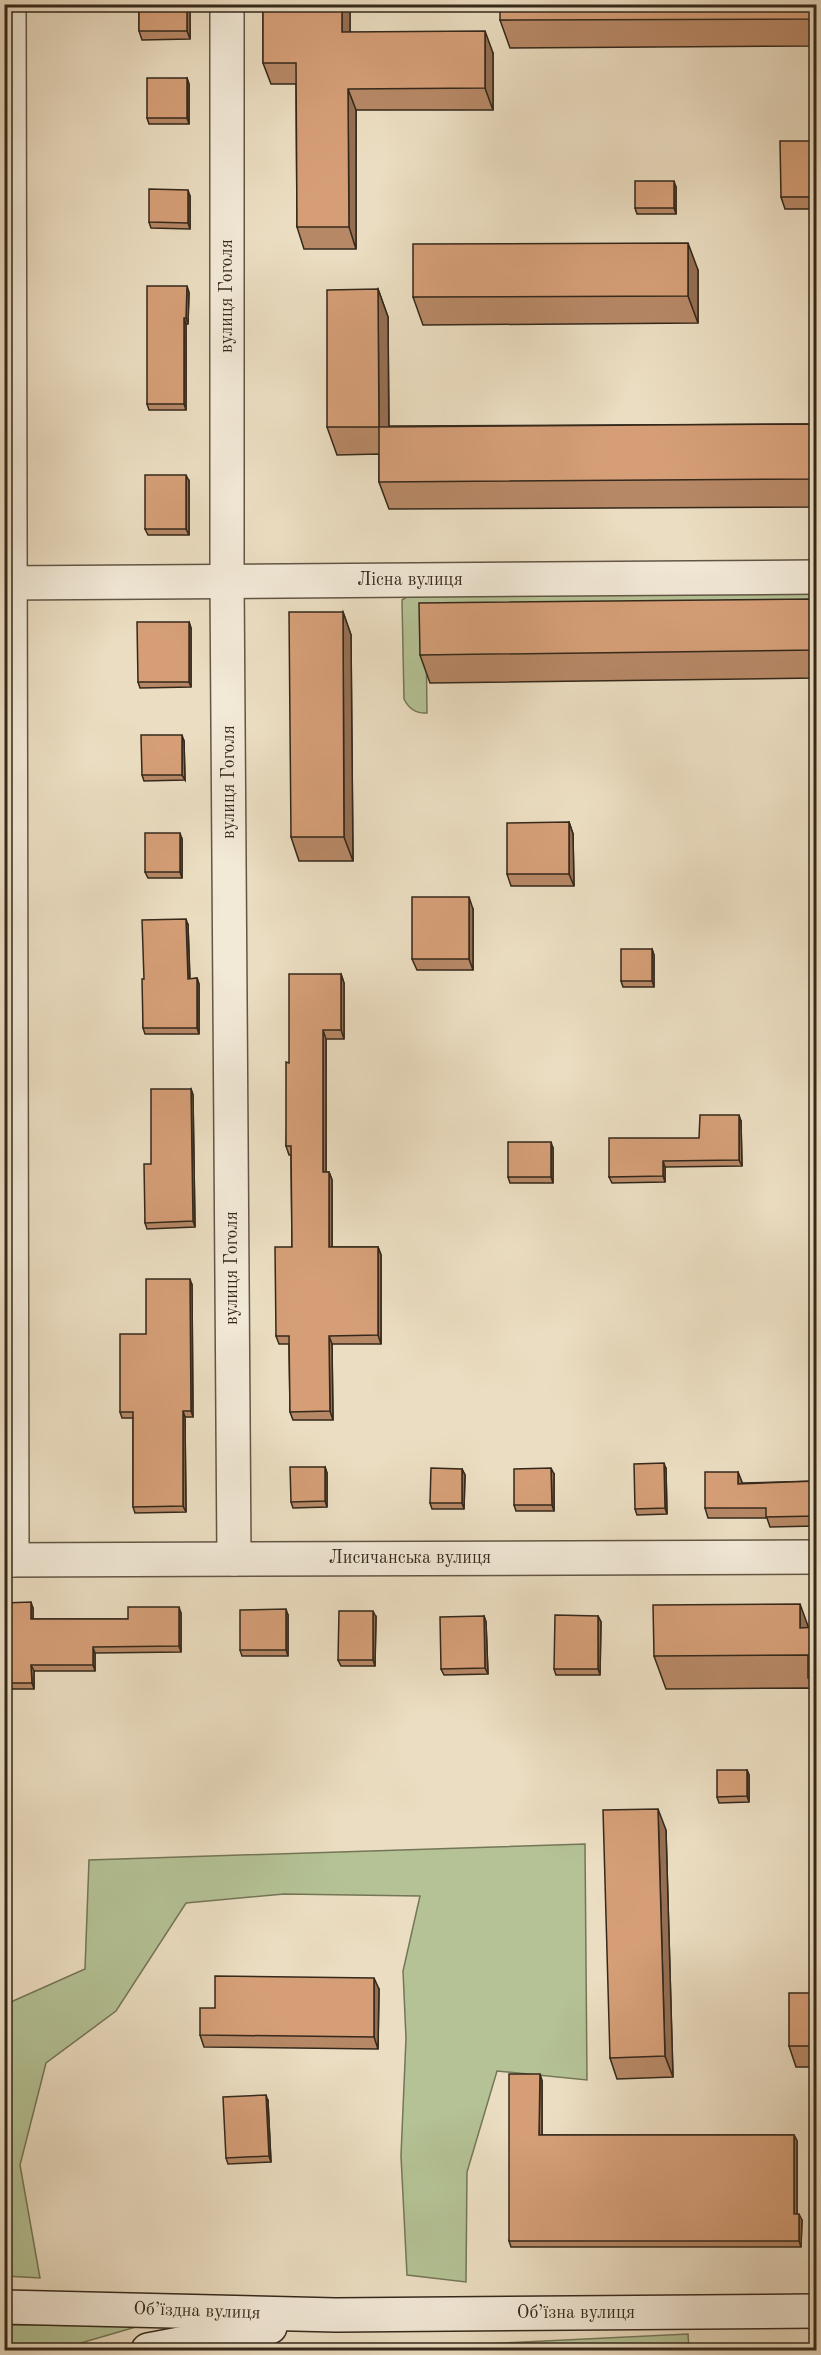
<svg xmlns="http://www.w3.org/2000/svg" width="821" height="2355" viewBox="0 0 821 2355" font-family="'Old Standard TT',serif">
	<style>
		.green { fill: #b4c295; stroke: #747658; stroke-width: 1.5 }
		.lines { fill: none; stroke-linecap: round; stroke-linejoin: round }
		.minor-casing { stroke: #625644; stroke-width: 36 }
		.secondary-casing { stroke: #35291b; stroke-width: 36 }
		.minor { stroke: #f2e9d7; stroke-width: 33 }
		.secondary { stroke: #f2e9d7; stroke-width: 33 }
		.wall { fill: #b78866; stroke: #35291b; stroke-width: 1.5 }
		.shaded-wall { fill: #956f53; stroke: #35291b; stroke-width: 1.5 }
		.building { fill: #d59e77; stroke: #35291b; stroke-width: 1.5 }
		.labels { text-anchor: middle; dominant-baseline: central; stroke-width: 4.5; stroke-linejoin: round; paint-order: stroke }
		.street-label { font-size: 18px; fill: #35291b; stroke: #f2e9d7 }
	</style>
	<rect width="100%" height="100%" fill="#ebddc1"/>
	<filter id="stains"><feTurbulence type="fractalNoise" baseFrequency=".00333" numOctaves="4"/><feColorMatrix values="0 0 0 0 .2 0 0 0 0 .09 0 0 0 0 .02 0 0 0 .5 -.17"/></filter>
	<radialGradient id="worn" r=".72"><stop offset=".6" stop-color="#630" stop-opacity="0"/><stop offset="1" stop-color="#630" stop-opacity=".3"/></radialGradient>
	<g class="green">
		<path d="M413,593H816V622L426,628L427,713C416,714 409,709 404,699L402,600Z"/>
		<polygon points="585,1844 587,2080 497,2071 467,2172 466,2282 407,2275 401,2156 406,2038 403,1971 420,1896 284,1894 186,1903 116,2011 46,2063 20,2165 40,2278 5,2276 4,2005 85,1969 89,1860"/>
		<polygon points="146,2324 57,2350 5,2350 4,2325"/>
		<polygon points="688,2334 689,2350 362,2350"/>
		<polygon points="777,2345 782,2350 734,2350 740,2346"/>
	</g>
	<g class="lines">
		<g class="minor-casing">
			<g id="minor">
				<polyline points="9,4 12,1560"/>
				<polyline points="227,4 227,581 234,1559"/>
				<polyline points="4,583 816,577"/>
				<polyline points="4,1560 816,1557"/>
			</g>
		</g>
		<g class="secondary-casing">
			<g id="secondary">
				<polyline points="4,2307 336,2315 816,2311"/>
				<polyline points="148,2350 270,2327"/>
			</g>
		</g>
		<use href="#minor" class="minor"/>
		<use href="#secondary" class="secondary"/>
	</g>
	<g class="wall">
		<polygon points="139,4 190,4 190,39 142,40 139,31"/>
		<polygon points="263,4 349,4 350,7 350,32 493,53 493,110 356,110 356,249 304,249 297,227 296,84 271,84 263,63"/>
		<polygon points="816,4 816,46 510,48 500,20"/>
		<polygon points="187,78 189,84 189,124 149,124 147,118"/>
		<polygon points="816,141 816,209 785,209 781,197"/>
		<polygon points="676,187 676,214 637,214 635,208"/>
		<polygon points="190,196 190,229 151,228 149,222"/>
		<polygon points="698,270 698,323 423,325 413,297"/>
		<polygon points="378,289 388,317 389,426 816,424 816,507 389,509 379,482 379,454 337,455 327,427"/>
		<polygon points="189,292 188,324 186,324 186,410 149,410 147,404"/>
		<polygon points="189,481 189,535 148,535 145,529"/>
		<polygon points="816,599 816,678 430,683 420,655"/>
		<polygon points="343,612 351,635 353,861 299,861 291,837"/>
		<polygon points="189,622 191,628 191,687 140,688 138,682"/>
		<polygon points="184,741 185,780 144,781 142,775"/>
		<polygon points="569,822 573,834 574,886 511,886 507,874"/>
		<polygon points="182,839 182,878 148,878 145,872"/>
		<polygon points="473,909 473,970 417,970 412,959"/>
		<polygon points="188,925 190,979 197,978 199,984 199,1034 145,1034 143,1028 144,979"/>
		<polygon points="652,949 654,955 654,987 623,987 621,981"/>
		<polygon points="341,974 344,983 344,1039 326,1039 326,1172 329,1172 332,1180 332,1247 378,1247 381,1255 381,1344 332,1344 333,1420 293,1420 290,1412 289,1344 279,1344 276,1336 292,1247 291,1155 289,1155 286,1146 289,1063"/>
		<polygon points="816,1084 816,1166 812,1155"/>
		<polygon points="191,1089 193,1095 195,1227 147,1229 145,1223 151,1164"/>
		<polygon points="741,1121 742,1166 665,1167 665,1182 612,1183 609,1177"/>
		<polygon points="553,1148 553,1183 510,1183 508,1177"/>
		<polygon points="192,1285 193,1417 185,1417 186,1512 135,1513 133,1507 133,1418 122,1418 120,1412 146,1334"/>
		<polygon points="325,1467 327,1473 327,1507 293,1508 291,1502"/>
		<polygon points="462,1469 465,1475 464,1509 432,1509 430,1503"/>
		<polygon points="666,1469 667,1514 637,1515 635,1509"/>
		<polygon points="738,1472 742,1483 816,1481 816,1526 770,1527 767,1518 708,1518 705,1508"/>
		<polygon points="554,1474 554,1511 516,1511 514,1505"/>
		<polygon points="4,1603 33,1608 33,1619 128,1619 181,1613 181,1652 95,1653 95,1671 34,1671 34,1689 12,1689 10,1683 10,1665 4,1665"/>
		<polygon points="288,1615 288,1656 242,1656 240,1650"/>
		<polygon points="484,1616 486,1622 488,1674 444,1675 441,1669"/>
		<polygon points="598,1616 601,1622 600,1675 556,1675 554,1669"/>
		<polygon points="376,1617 375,1666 341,1666 338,1660"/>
		<polygon points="816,1627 816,1702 811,1688 666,1689 654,1656 808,1628"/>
		<polygon points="747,1770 749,1775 749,1802 719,1803 717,1797"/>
		<polygon points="4,1823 5,1823 10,1835 10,1881 4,1881"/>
		<polygon points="666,1830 673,2077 617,2079 610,2058"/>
		<polygon points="379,1989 378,2049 204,2047 200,2035 215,2008"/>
		<polygon points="816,1993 816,2067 796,2067 789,2046"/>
		<polygon points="542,2080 542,2135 794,2135 797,2141 797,2214 802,2220 801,2247 511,2247 509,2241"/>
		<polygon points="268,2101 271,2162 228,2164 226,2158"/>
	</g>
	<g class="shaded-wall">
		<polygon points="187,4 190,4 190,39 187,31"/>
		<polygon points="342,4 349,4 350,7 350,54 342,32"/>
		<polygon points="485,31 493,53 493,110 485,88"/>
		<polygon points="187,78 189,84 189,124 187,118"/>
		<polygon points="348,89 356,110 356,249 349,227"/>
		<polygon points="674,181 676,187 676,214 674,208"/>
		<polygon points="188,190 190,196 190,229 188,223"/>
		<polygon points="688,243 698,270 698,323 688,296"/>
		<polygon points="187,286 189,292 188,324 186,318"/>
		<polygon points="378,289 388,317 389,454 379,427"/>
		<polygon points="184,318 186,324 186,410 184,404"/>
		<polygon points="186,475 189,481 189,535 186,529"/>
		<polygon points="343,612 351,635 353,861 344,837"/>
		<polygon points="189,622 191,628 191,687 189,682"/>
		<polygon points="182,735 184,741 185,780 182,775"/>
		<polygon points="569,822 573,834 574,886 569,874"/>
		<polygon points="180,833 182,839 182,878 180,872"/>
		<polygon points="469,897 473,909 473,970 469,959"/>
		<polygon points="186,919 188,925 190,985 188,979"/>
		<polygon points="652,949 654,955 654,987 652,981"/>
		<polygon points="341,974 344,983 344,1039 341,1030"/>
		<polygon points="197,978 199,984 199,1034 197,1028"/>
		<polygon points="323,1030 326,1039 326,1180 323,1172"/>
		<polygon points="191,1089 193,1095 195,1227 193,1221"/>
		<polygon points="739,1115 741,1121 742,1166 739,1160"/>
		<polygon points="551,1142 553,1148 553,1183 551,1177"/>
		<polygon points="663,1161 665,1167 665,1182 663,1176"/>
		<polygon points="329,1172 332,1180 332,1256 329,1247"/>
		<polygon points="378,1247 381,1255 381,1344 378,1335"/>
		<polygon points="190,1279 192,1285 193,1417 191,1411"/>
		<polygon points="329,1336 332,1344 333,1420 330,1411"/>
		<polygon points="183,1411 185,1417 186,1512 183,1506"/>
		<polygon points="664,1463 666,1469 667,1514 665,1508"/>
		<polygon points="325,1467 327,1473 327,1507 325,1501"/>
		<polygon points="551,1468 554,1474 554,1511 552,1505"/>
		<polygon points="462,1469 465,1475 464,1509 462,1503"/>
		<polygon points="738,1472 742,1482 742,1494 738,1484"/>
		<polygon points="31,1602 33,1608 33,1625 31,1619"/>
		<polygon points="800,1604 812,1637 800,1628"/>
		<polygon points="179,1607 181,1613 181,1652 179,1646"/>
		<polygon points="286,1609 288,1615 288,1656 286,1650"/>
		<polygon points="373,1611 376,1617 375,1666 373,1660"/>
		<polygon points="484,1616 486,1622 488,1674 485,1668"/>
		<polygon points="598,1616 601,1622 600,1675 598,1669"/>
		<polygon points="93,1647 95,1653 95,1671 93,1665"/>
		<polygon points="31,1665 34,1671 34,1689 32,1683"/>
		<polygon points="747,1770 749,1775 749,1802 747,1796"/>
		<polygon points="658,1809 666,1830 673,2077 665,2056"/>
		<polygon points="5,1823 10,1835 10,1881 6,1869"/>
		<polygon points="374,1978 379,1989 378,2049 374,2037"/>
		<polygon points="540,2074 542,2080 542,2141 539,2135"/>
		<polygon points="266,2095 268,2101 271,2162 269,2156"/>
		<polygon points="794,2135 797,2141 797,2220 794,2214"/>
		<polygon points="799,2214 802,2220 801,2247 799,2241"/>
	</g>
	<g class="building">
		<rect x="139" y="4" width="48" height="27"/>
		<polygon points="263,4 342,4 342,32 485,31 485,88 348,89 349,227 297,227 296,63 263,63"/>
		<polygon points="500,4 816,4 816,19 500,20"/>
		<rect x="147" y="78" width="40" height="40"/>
		<polygon points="780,141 816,141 816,197 781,197"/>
		<rect x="635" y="181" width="39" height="27"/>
		<polygon points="149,189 188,190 188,223 149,222"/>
		<polygon points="688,243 688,296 413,297 413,244"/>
		<polygon points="147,286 187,286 186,318 184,318 184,404 147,404"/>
		<polygon points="378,289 379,427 327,427 327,290"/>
		<polygon points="816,424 816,479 379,482 379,427"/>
		<rect x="145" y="475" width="41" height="54"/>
		<polygon points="816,599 816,650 420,655 419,603"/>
		<polygon points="289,612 343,612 344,837 291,837"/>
		<polygon points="137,622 189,622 189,682 138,682"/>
		<polygon points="141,735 182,735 182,775 142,775"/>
		<polygon points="569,822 569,874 507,874 507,823"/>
		<rect x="145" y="833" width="35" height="39"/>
		<rect x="412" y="897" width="57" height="62"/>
		<polygon points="186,919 188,979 197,978 197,1028 143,1028 142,979 144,979 142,920"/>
		<rect x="621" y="949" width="31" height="32"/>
		<polygon points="289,974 341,974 341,1030 323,1030 323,1172 329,1172 329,1247 378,1247 378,1335 329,1336 330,1411 290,1412 289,1336 276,1336 275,1247 292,1247 291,1146 286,1146 286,1062 289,1063"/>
		<rect x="812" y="1084" width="4" height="71"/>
		<polygon points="151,1089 191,1089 193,1221 145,1223 144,1164 151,1164"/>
		<polygon points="700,1115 739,1115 739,1160 663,1161 663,1176 609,1177 609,1138 699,1138"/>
		<rect x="508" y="1142" width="43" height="35"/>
		<polygon points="146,1279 190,1279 191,1411 183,1411 183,1506 133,1507 133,1412 120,1412 120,1334 146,1334"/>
		<polygon points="664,1463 665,1508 635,1509 634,1464"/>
		<polygon points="290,1467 325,1467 325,1501 291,1502"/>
		<polygon points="431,1468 462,1469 462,1503 430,1503"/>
		<polygon points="551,1468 552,1505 514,1505 514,1469"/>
		<polygon points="705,1472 738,1472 738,1484 816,1481 816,1516 766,1517 766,1508 705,1508"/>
		<polygon points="31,1602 31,1619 128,1619 128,1607 179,1607 179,1646 93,1647 93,1665 31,1665 32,1683 10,1683 10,1659 4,1659 4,1603"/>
		<polygon points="800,1604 800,1628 816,1627 816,1678 808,1678 808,1655 654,1656 653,1605"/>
		<polygon points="286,1609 286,1650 240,1650 240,1610"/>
		<polygon points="339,1611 373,1611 373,1660 338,1660"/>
		<polygon points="555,1615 598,1616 598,1669 554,1669"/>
		<polygon points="484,1616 485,1668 441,1669 440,1617"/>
		<polygon points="717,1770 747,1770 747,1796 717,1797"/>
		<polygon points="658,1809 665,2056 610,2058 603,1810"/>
		<polygon points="4,1823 5,1823 6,1869 4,1869"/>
		<polygon points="215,1976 374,1978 374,2037 200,2035 200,2008 215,2008"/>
		<rect x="789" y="1993" width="27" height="53"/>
		<polygon points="509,2074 540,2074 539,2135 794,2135 794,2214 799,2214 799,2241 509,2241"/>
		<polygon points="266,2095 269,2156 226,2158 223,2097"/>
	</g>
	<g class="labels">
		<g class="street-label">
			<text transform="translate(227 296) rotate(-90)">вулиця Гоголя</text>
			<text x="410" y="580">Лісна вулиця</text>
			<text transform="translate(229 782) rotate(-90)">вулиця Гоголя</text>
			<text transform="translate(232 1268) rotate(-90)">вулиця Гоголя</text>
			<text x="410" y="1558">Лисичанська вулиця</text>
			<text transform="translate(197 2311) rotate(2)">Об’їздна вулиця</text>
			<text x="576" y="2313">Об’їзна вулиця</text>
		</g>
	</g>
	<rect width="821" height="2355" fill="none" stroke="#ebddc1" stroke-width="24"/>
	<rect x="6" y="6" width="809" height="2343" fill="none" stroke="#35291b" stroke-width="3"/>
	<rect x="12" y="12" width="797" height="2331" fill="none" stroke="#35291b" stroke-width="1.5"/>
	<rect width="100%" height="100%" filter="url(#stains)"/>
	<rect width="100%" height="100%" fill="url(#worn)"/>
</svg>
